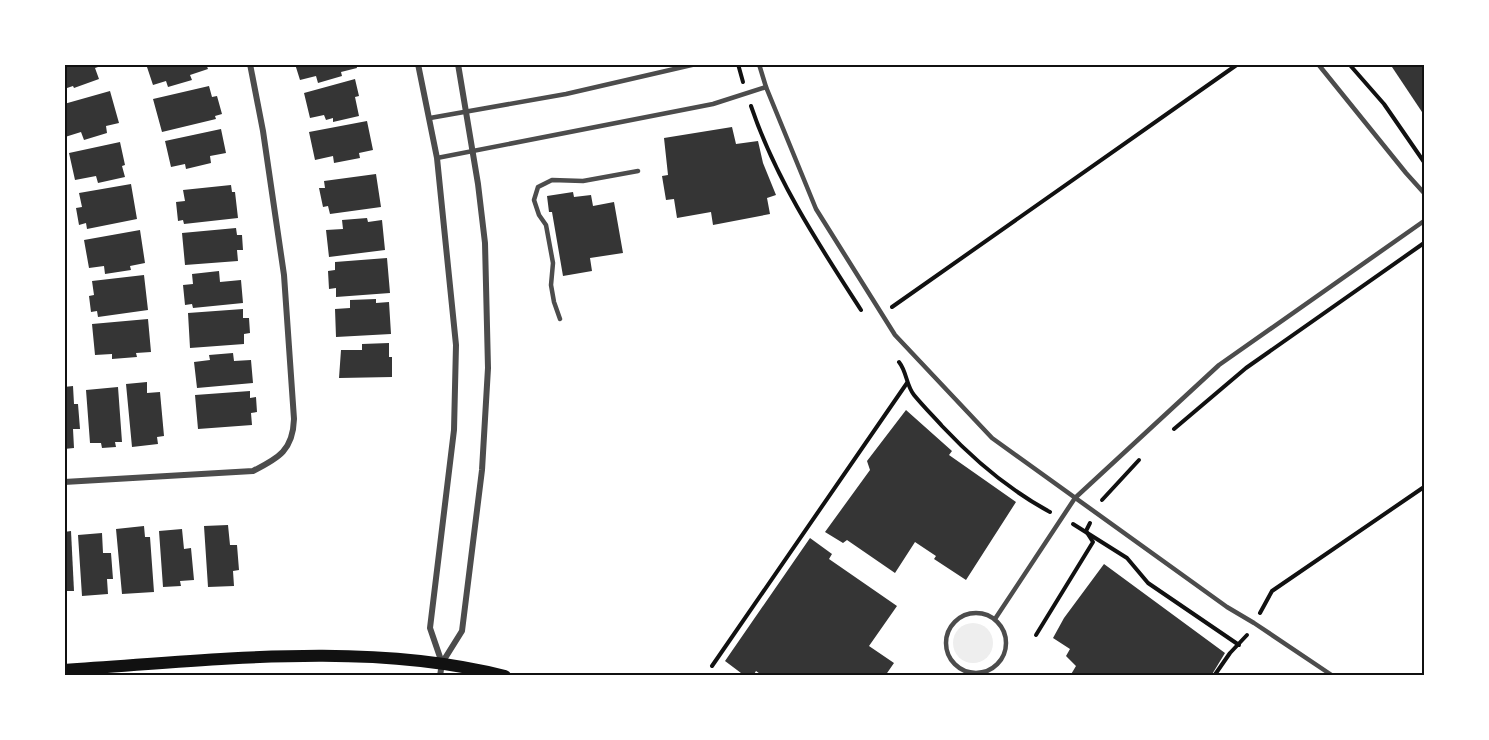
<svg xmlns="http://www.w3.org/2000/svg" width="1489" height="740" viewBox="0 0 1489 740" font-family="'DM Sans',sans-serif">
	<style>
		.green { fill: #eee }
		.building { fill: #353535 }
		.lines { fill: none; stroke-linecap: round; stroke-linejoin: round }
		.path { stroke: #111; stroke-width: 4 }
		.service { stroke: #4c4c4c; stroke-width: 4.5 }
		.minor { stroke: #4c4c4c; stroke-width: 6 }
		.secondary { stroke: #111; stroke-width: 12 }
		.neatline { fill: none; stroke: #111; stroke-width: 2 }
	</style>
	<rect width="100%" height="100%" fill="#fff"/>
	<circle class="green" cx="973" cy="643" r="20"/>
	<g class="building">
		<polygon points="64,64 97,64 98,67 95,68 99,79 74,88 73,86 64,89"/>
		<polygon points="146,64 206,64 208,69 190,75 192,80 168,87 166,81 153,85"/>
		<polygon points="295,64 356,64 357,68 341,72 342,76 318,83 316,76 300,80"/>
		<polygon points="1390,64 1424,64 1424,115"/>
		<polygon points="355,79 359,96 355,97 359,116 333,122 333,118 326,120 324,115 310,118 304,93"/>
		<polygon points="209,86 212,97 217,96 222,114 215,116 216,119 162,132 153,99"/>
		<polygon points="110,91 119,123 106,126 107,133 84,140 81,132 65,137 64,104"/>
		<polygon points="367,121 373,150 359,153 360,158 334,163 333,156 315,160 309,132"/>
		<polygon points="732,127 736,144 758,141 763,163 776,195 767,198 770,214 713,225 711,212 677,218 674,199 666,200 662,176 668,175 664,138"/>
		<polygon points="221,129 226,153 210,156 211,163 186,169 185,164 171,167 165,141"/>
		<polygon points="120,142 125,165 122,166 125,177 98,183 96,176 75,180 69,153"/>
		<polygon points="376,174 381,207 330,214 328,206 323,207 319,188 325,188 324,181"/>
		<polygon points="131,184 137,219 87,229 86,223 79,225 76,208 82,207 79,193"/>
		<polygon points="231,185 232,192 235,192 238,218 184,224 183,220 178,221 176,202 185,201 183,190"/>
		<polygon points="573,192 574,197 591,195 593,206 614,202 623,253 590,258 592,271 563,276 552,212 549,212 547,196"/>
		<polygon points="367,218 368,222 382,220 385,250 329,257 326,230 343,229 342,220"/>
		<polygon points="236,228 237,235 242,235 243,250 237,250 238,261 185,265 182,233"/>
		<polygon points="140,230 145,263 130,266 131,270 105,274 104,266 89,268 84,240"/>
		<polygon points="387,258 390,293 336,297 336,288 329,289 328,271 335,270 335,262"/>
		<polygon points="219,271 220,282 241,280 243,303 193,308 192,304 185,305 183,285 193,284 192,274"/>
		<polygon points="144,275 148,310 98,317 97,311 91,312 89,296 94,295 92,281"/>
		<polygon points="376,299 376,303 389,302 391,334 336,337 335,309 350,308 350,300"/>
		<polygon points="243,309 243,318 249,318 250,333 244,334 244,344 190,348 188,313"/>
		<polygon points="148,319 151,352 136,353 137,357 112,359 112,354 95,355 92,324"/>
		<polygon points="389,343 389,357 392,357 392,377 339,378 341,350 362,350 362,344"/>
		<polygon points="233,353 234,361 251,360 253,383 197,388 194,362 210,360 209,355"/>
		<polygon points="147,382 147,393 160,392 164,436 157,437 158,444 132,447 126,384"/>
		<polygon points="73,386 74,404 78,404 80,429 73,429 74,448 64,449 64,387"/>
		<polygon points="118,387 122,442 115,442 116,447 102,448 101,443 90,443 86,390"/>
		<polygon points="250,391 250,398 256,397 257,412 251,413 252,425 198,429 195,395"/>
		<polygon points="906,410 952,451 949,455 1016,502 966,580 934,559 936,556 915,542 895,573 847,540 843,543 825,532 870,470 867,461"/>
		<polygon points="228,525 230,545 237,545 239,570 233,571 234,586 208,587 204,526"/>
		<polygon points="144,526 145,537 150,537 154,592 122,594 116,529"/>
		<polygon points="182,529 184,549 191,548 194,580 180,581 181,586 163,587 159,531"/>
		<polygon points="71,531 74,591 64,591 64,532"/>
		<polygon points="102,533 103,553 111,553 113,579 107,579 108,594 82,596 78,535"/>
		<polygon points="810,538 832,554 829,559 897,606 869,646 894,663 885,676 763,676 756,671 753,676 745,676 725,661"/>
		<polygon points="1104,564 1225,653 1211,676 1070,676 1076,666 1066,656 1070,649 1053,638 1064,618"/>
	</g>
	<g class="lines">
		<g class="path">
			<polyline points="738,64 743,82"/>
			<polyline points="1349,64 1384,104 1424,162"/>
			<path d="M751,106C776,180 819,245 861,310"/>
			<polyline points="892,307 1238,64"/>
			<path d="M899,362C907,372 906,385 914,395C923,406 933,416 942,426C974,460 1009,490 1050,512"/>
			<polyline points="1174,429 1246,368 1424,243"/>
			<polyline points="1102,500 1139,460"/>
			<polyline points="1073,524 1127,558 1148,583 1239,645"/>
			<polyline points="1260,613 1272,591 1424,487"/>
			<polyline points="1036,635 1093,542 1086,531 1090,523"/>
			<polyline points="712,666 907,383"/>
			<polyline points="1214,676 1230,653 1247,635"/>
		</g>
		<g class="service">
			<polyline points="759,64 766,87 816,209 895,335 992,438 1227,607 1254,623 1333,676"/>
			<polyline points="1318,64 1406,173 1424,193"/>
			<polyline points="430,118 566,94 696,64"/>
			<polyline points="437,158 713,104 766,87"/>
			<polyline points="560,319 554,302 551,285 553,263 546,225 539,215 534,200 538,187 552,180 583,181 638,171"/>
			<circle cx="976" cy="643" r="30"/>
			<polyline points="995,619 1075,498 1219,365 1424,221"/>
		</g>
		<g class="minor">
			<polyline points="418,64 437,158 456,345 454,430 430,628 442,663"/>
			<path d="M64,482L253,471C279,458 293,450 294,419L284,275L263,131L250,64"/>
			<polyline points="440,676 442,663 462,631 482,470 488,368 485,243 478,184 458,64"/>
		</g>
		<path class="secondary" d="M64,670C208,661 364,640 505,676"/>
	</g>
	<rect width="1489" height="740" fill="none" stroke="#ffffff" stroke-width="132"/>
	<rect x="66" y="66" width="1357" height="608" class="neatline"/>
</svg>
